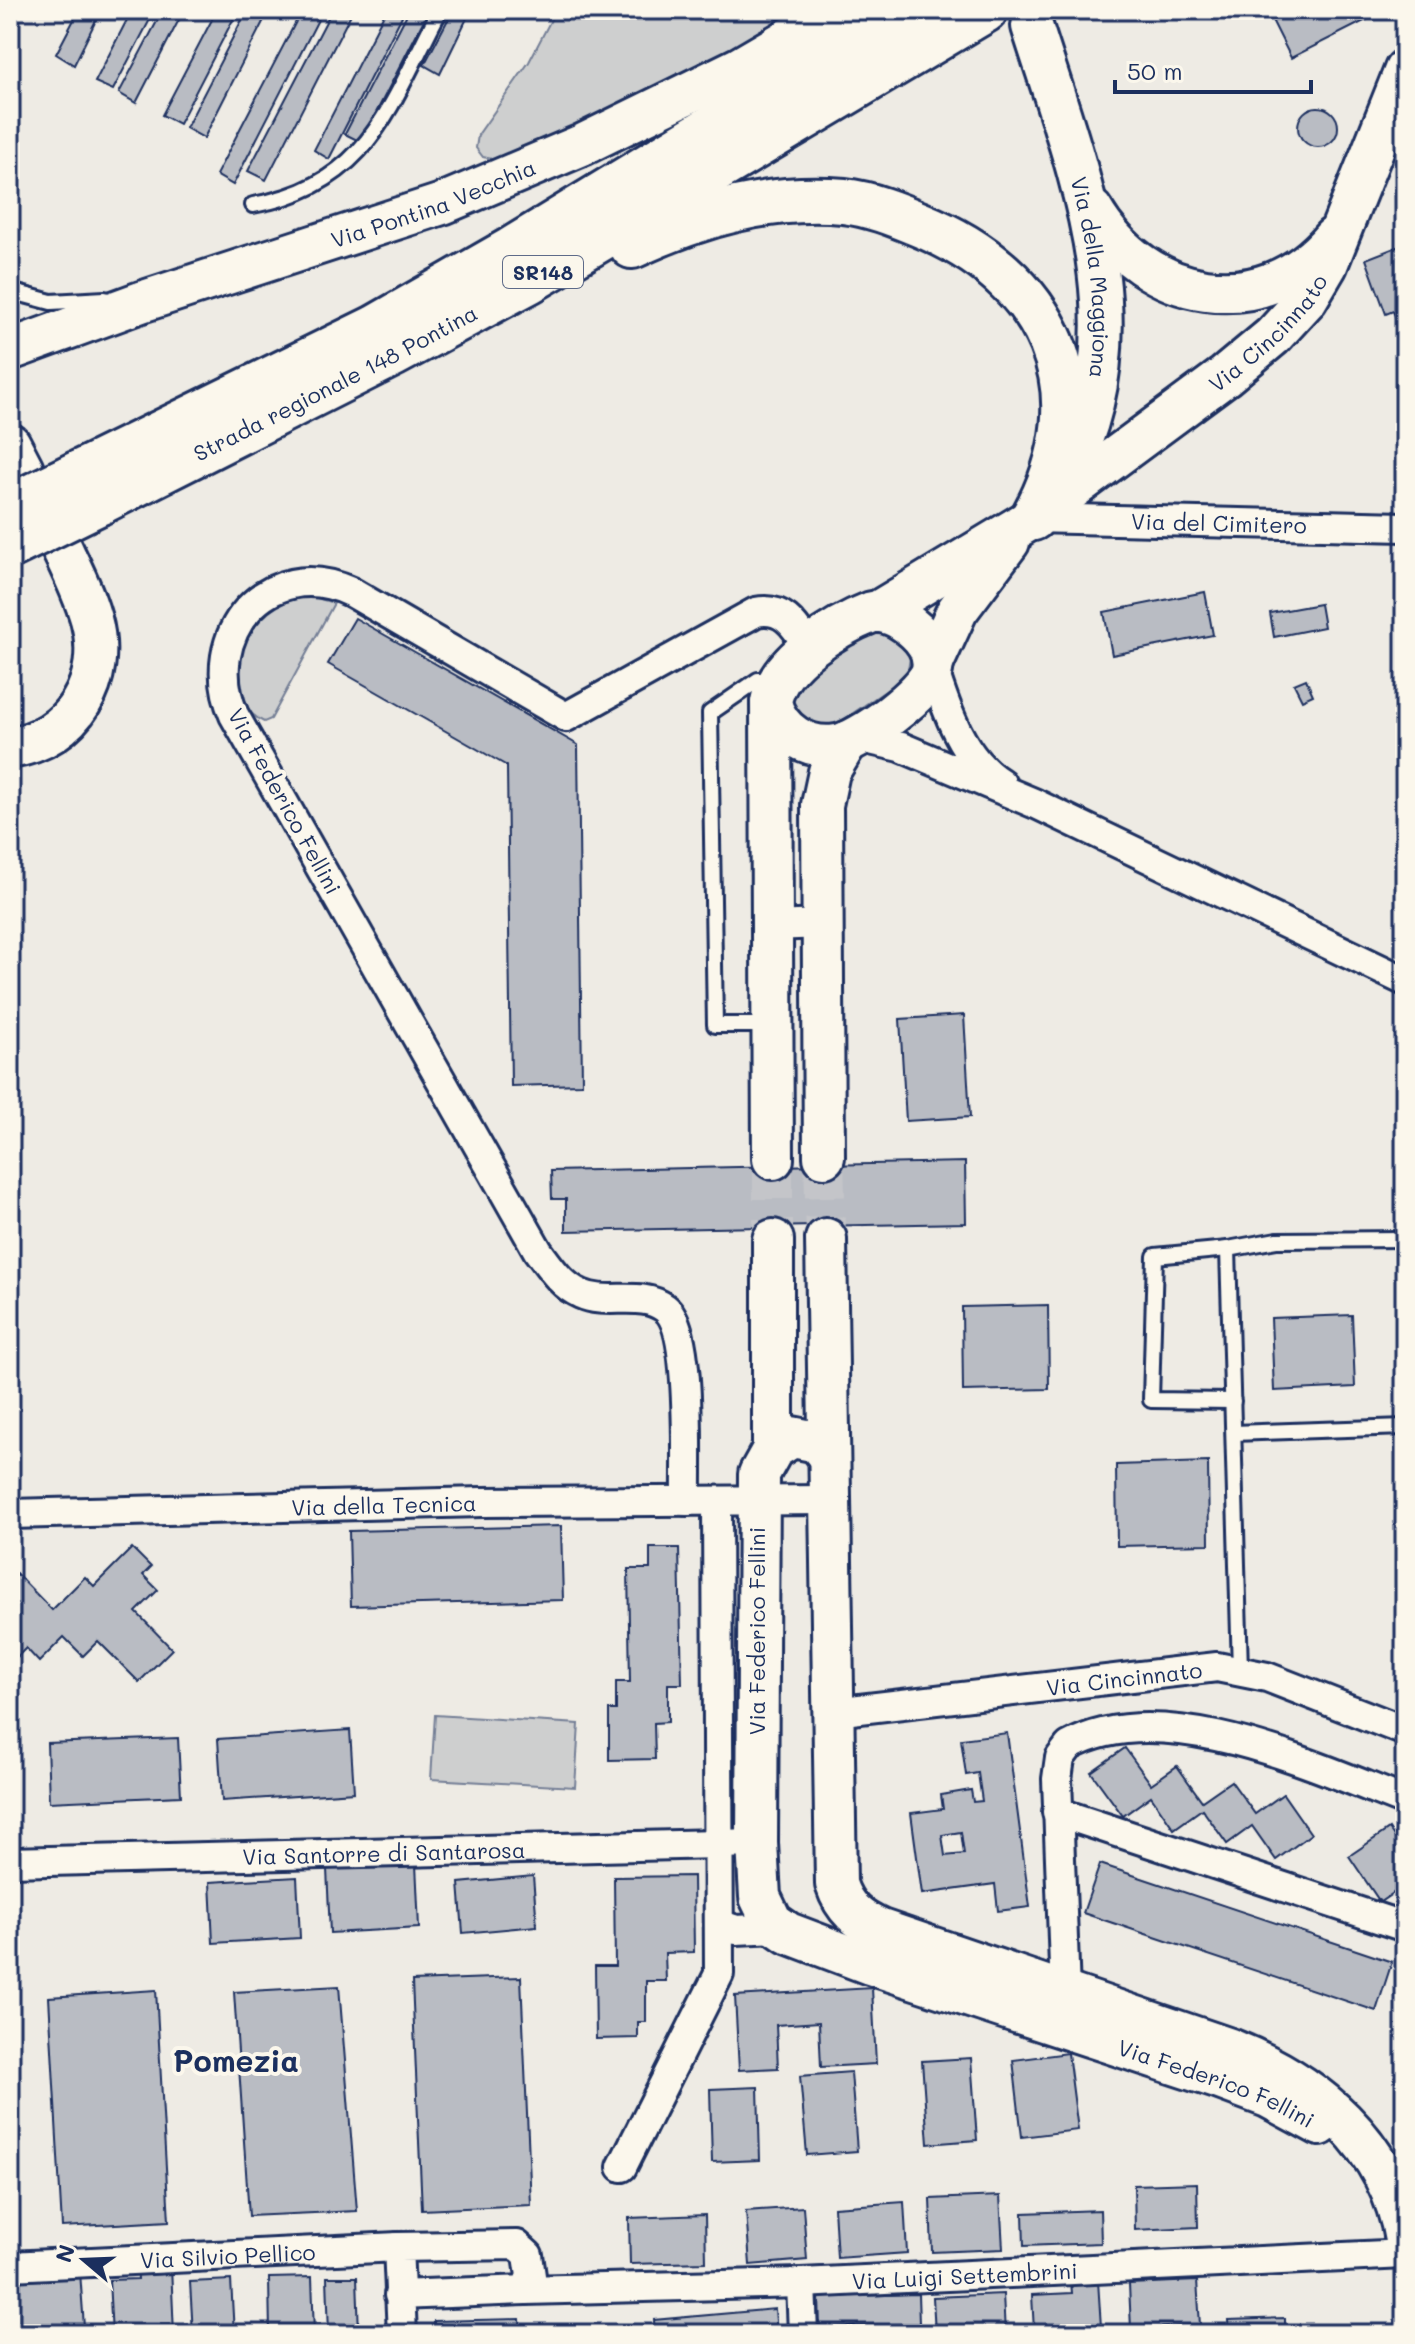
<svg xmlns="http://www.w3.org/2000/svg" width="1415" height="2344" viewBox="0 0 1415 2344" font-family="Mali,sans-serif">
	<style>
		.green { fill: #cecfcf; stroke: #747f96; stroke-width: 2 }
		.building { fill: #b9bcc3; stroke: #1b2f5e; stroke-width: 2; fill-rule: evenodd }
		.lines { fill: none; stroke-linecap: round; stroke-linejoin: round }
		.secondary-tunnel { stroke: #c4c5c9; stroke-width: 40; stroke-dasharray: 40 20; stroke-linecap: butt }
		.lane-casing { stroke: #1b2f5e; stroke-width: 20 }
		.street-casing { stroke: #1b2f5e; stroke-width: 34 }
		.secondary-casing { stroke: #1b2f5e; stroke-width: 46 }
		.highway-casing { stroke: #1b2f5e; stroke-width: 50 }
		.lane { stroke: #fbf7ec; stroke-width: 14 }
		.street { stroke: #fbf7ec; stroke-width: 28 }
		.secondary { stroke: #fbf7ec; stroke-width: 40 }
		.highway { stroke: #fbf7ec; stroke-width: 44 }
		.highway-bridge-casing { stroke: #1b2f5e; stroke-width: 50; stroke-linecap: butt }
		.highway-bridge { stroke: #fbf7ec; stroke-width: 44 }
		.labels { text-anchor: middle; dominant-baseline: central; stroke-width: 8; stroke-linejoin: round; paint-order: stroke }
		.shield { fill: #fbf7ec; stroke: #5e6b89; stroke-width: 2 }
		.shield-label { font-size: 20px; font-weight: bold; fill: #1b2f5e }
		.street-label { font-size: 22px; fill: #1b2f5e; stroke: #fbf7ec }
		.district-label { font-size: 30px; font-weight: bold; fill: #1b2f5e; stroke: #fbf7ec }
	</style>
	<rect width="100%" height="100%" fill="#eeebe4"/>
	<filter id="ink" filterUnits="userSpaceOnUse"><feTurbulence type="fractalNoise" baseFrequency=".0125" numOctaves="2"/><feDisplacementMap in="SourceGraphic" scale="16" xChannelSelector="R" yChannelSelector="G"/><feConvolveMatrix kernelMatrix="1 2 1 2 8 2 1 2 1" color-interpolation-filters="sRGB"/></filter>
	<g filter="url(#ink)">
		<g class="green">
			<polygon points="556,10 760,10 792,19 643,100 497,160 483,157 476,148 478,135 529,62"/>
			<path d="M313,597L334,603L271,719L264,722C210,696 244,596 313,597Z"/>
			<path d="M882,625L911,652L908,670L891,687L837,724L808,727L791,706C797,669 850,640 882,625Z"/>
			<polygon points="435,1715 579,1724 575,1787 431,1779"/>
		</g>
		<g class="building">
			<polygon points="79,10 101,10 74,65 56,54"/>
			<polygon points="132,10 155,10 113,90 95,82"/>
			<polygon points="163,10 184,10 136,103 119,93"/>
			<polygon points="217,10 238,10 179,124 162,115"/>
			<polygon points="247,10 269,10 204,138 186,128"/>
			<polygon points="302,10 323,10 233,185 216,175"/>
			<polygon points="332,10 353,10 266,180 248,171"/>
			<polygon points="386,10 405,10 329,159 314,150"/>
			<polygon points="409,10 429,10 361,142 345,134"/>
			<polygon points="453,10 471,10 440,74 424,65"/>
			<polygon points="1267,10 1386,10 1291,58"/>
			<circle cx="1318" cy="127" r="20"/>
			<polygon points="1402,245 1405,254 1403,336 1393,311 1386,314 1366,259"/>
			<polygon points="1205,592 1213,635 1112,655 1104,612"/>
			<polygon points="1320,604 1324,627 1274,637 1270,613"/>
			<polygon points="355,618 578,745 582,1084 511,1086 507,766 328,664"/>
			<polygon points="1306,679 1313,695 1302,700 1294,684"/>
			<polygon points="964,1015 970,1117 906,1121 900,1019"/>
			<polygon points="965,1162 966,1223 566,1231 566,1199 552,1199 551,1171"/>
			<polygon points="1048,1305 1049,1389 963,1391 962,1307"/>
			<polygon points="1352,1315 1355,1387 1274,1391 1271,1318"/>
			<polygon points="1208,1462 1209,1544 1117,1546 1116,1465"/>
			<polygon points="561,1526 563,1600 351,1606 349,1531"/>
			<polygon points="132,1548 151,1567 143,1575 158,1590 136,1612 172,1649 139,1682 98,1641 83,1656 64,1637 39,1662 26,1648 10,1664 10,1567 52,1610 85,1577 94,1586"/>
			<polygon points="650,1548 679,1548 682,1684 668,1684 668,1722 654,1723 655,1759 609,1760 609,1710 616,1710 616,1682 630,1682 628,1569 650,1569"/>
			<polygon points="350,1730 354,1792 222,1801 218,1739"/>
			<path d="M1007,1733L1030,1907L998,1911L995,1884L922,1894L911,1813L943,1809L941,1795L971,1790L973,1802L982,1801L978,1773L966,1775L961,1739ZM961,1832L964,1854L945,1856L942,1835Z"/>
			<polygon points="178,1738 181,1796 49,1802 47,1743"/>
			<polygon points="1125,1748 1151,1784 1177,1766 1202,1801 1231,1781 1255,1814 1283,1794 1311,1834 1276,1860 1252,1826 1227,1844 1202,1809 1174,1829 1151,1796 1123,1816 1091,1772"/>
			<polygon points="1389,1829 1405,1852 1405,1885 1380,1902 1349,1856"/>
			<polygon points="416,1864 419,1928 330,1933 327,1869"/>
			<polygon points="1100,1864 1392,1962 1376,2011 1083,1913"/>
			<polygon points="533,1876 537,1926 463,1933 459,1883"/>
			<polygon points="693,1876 694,1952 665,1953 666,1981 646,1981 646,2022 638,2022 638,2038 596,2039 595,1966 615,1966 614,1877"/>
			<polygon points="297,1877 300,1938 213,1943 210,1882"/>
			<polygon points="521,1977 531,2205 422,2210 412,1981"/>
			<polygon points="339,1986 357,2211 249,2216 234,1992"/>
			<polygon points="872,1988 876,2064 821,2067 819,2022 776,2025 778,2068 739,2070 735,1996"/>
			<polygon points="156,1990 169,2221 62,2227 49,1997"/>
			<polygon points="1068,2053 1078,2130 1022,2137 1013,2060"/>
			<polygon points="971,2058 977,2140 928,2144 922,2061"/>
			<polygon points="851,2072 857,2151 807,2155 800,2076"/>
			<polygon points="758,2087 760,2160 712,2162 710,2089"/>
			<polygon points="1197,2183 1198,2227 1135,2230 1134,2185"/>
			<polygon points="1000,2196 1003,2249 932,2252 930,2199"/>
			<polygon points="904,2202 907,2253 837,2258 834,2207"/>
			<polygon points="803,2207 807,2260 750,2265 746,2211"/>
			<polygon points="1100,2210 1101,2243 1024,2246 1023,2213"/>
			<polygon points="705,2215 706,2262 630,2264 629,2218"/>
			<polygon points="171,2266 174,2334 112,2334 109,2280 138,2279 137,2267"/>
			<polygon points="80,2272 84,2327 10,2333 10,2278"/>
			<polygon points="312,2277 314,2334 270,2334 269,2278"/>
			<polygon points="327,2277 357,2277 359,2334 329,2334"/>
			<polygon points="231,2280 234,2334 193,2334 190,2282"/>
			<polygon points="1098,2281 1101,2327 1034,2331 1032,2295 1072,2293 1071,2282"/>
			<polygon points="1197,2281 1200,2325 1131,2329 1129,2284"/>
			<polygon points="918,2294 919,2324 820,2327 819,2297"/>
			<polygon points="1003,2294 1005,2334 935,2334 933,2297"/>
			<polygon points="775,2309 777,2334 655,2334 654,2320"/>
			<polygon points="1285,2318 1285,2334 1229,2334 1228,2320"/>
			<polygon points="520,2319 521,2334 434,2334 434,2321"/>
		</g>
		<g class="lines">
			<g class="secondary-tunnel">
				<polyline points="824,1157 826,1239"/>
				<polyline points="773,1159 773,1240"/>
			</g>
			<g class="lane-casing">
				<g id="lane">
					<path d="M253,205C370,185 390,104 440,10"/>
					<polyline points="10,291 51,302 105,299"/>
					<polyline points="769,1025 715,1025 710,713 758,680 773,680"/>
					<polyline points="1228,1249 1155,1256 1151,1400 1233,1401"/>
					<polyline points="1234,1433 1405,1427"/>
					<polyline points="1240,1670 1228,1249 1277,1240 1405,1239"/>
				</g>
			</g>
			<g class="street-casing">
				<g id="street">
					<path id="s1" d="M1033,518L1405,527"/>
					<path d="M933,668C946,709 962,759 1001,783"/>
					<polyline points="857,737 901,747 1036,804 1405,981"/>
					<polyline points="772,926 823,924"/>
					<path d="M687,1501C686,1464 693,1329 665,1308C641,1290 607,1306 581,1294C562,1286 550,1267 538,1251L234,715C199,636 268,553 351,592L566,717L756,612C785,606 796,628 810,649"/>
					<path id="s2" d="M10,1514L482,1502L831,1500"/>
					<path id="s3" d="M834,1712L1217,1667L1267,1677L1405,1731"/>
					<polyline points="1057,1812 1405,1927"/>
					<path id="s4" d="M10,1862L757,1843"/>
					<polyline points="719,1924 736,1930 778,1928"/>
					<path d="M1060,2007L1065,1993L1057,1779L1060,1758L1069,1746C1161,1694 1316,1767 1405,1801"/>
					<polyline points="622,2167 719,1974 717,1501"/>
					<path id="s5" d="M10,2266L398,2247"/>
					<polyline points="801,2283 803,2334"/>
					<path id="s6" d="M525,2290L801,2283L1405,2254"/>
					<polyline points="399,2295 525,2290 531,2276 528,2255 517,2245 398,2247 402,2334"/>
				</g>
			</g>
			<g class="secondary-casing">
				<g id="secondary">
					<path id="s7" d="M1032,26C1077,169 1144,331 1066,475"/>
					<path d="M1092,210C1145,301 1262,323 1333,238"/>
					<path id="s8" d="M10,350L141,302L442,204L582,145L739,68L838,10"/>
					<polyline points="10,444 23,469"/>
					<path id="s9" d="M877,612L1033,518L1225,376L1273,336L1307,299L1327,265L1405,70"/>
					<polyline points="933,663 957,611 1009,542"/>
					<path d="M771,702C777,731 807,750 837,745C859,742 928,692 932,670C935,655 927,641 916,631C904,620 889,610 872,612C836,626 777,662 771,702L773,1159"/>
					<path d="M10,748C74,738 108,680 91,619C84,594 73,572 62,549"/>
					<polyline points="824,1157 822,805 829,772 847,742"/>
					<path d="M826,1239L836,1884C844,1909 858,1920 881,1930L1230,2049C1314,2082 1390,2144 1405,2240"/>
					<polyline points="773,1240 773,1449"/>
					<path id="s10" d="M829,1457L817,1442L792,1437L773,1449L759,1474L757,1843L760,1897L772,1922L788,1933L870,1964L1220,2079L1268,2097L1320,2125"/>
				</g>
			</g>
			<g class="highway-casing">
				<g id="highway">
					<path d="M632,246C699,215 769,194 844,201C870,204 895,214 919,224C1049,276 1104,390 1033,518"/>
					<polyline points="79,473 375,328 511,250 904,10"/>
					<path id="s11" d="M98,503L393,354L529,281L985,10"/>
				</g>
			</g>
			<use href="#lane" class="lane"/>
			<use href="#street" class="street"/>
			<use href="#secondary" class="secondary"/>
			<use href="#highway" class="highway"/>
			<g class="highway-bridge-casing">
				<g id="highway-bridge">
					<polyline points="10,507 79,473"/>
					<polyline points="10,546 98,503"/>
				</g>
			</g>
			<use href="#highway-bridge" class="highway-bridge"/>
		</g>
	</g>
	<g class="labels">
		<rect class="shield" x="503" y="256" width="80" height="32" rx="6"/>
		<g class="shield-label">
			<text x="543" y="272">SR148</text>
		</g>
		<g class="street-label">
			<text stroke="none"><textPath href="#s8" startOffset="448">Via Pontina Vecchia</textPath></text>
			<text stroke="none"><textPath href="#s7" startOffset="260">Via della Maggiona</textPath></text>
			<text stroke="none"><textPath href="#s9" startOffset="482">Via Cincinnato</textPath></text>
			<text stroke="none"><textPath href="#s11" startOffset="266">Strada regionale 148 Pontina</textPath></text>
			<text stroke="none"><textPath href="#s1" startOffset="186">Via del Cimitero</textPath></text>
			<text transform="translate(285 801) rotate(61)">Via Federico Fellini</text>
			<text stroke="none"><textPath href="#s2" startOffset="374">Via della Tecnica</textPath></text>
			<text transform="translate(756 1631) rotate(-90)">Via Federico Fellini</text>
			<text stroke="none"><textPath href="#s3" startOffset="292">Via Cincinnato</textPath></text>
			<text stroke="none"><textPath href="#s4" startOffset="374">Via Santorre di Santarosa</textPath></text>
			<text stroke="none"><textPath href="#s10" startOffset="1020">Via Federico Fellini</textPath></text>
			<text stroke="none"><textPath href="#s5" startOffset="218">Via Silvio Pellico</textPath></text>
			<text stroke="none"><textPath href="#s6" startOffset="440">Via Luigi Settembrini</textPath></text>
		</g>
		<g class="district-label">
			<text x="236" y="2060">Pomezia</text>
		</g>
	</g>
	<rect width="1415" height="2344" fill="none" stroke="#fbf7ec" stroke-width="40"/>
	<rect x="20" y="20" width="1375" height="2304" fill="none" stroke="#1b2f5e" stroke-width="3" filter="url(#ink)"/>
	<g transform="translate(84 2260) rotate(289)" stroke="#fbf7ec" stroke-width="6" paint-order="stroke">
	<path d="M0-6L14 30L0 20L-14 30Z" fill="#1b2f5e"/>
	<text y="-12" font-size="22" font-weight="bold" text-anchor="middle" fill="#1b2f5e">N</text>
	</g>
	<path d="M1115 80v12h196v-12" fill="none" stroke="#1b2f5e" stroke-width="4"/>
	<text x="1127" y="80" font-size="24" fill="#1b2f5e" stroke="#fbf7ec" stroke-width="6" paint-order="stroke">50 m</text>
</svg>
